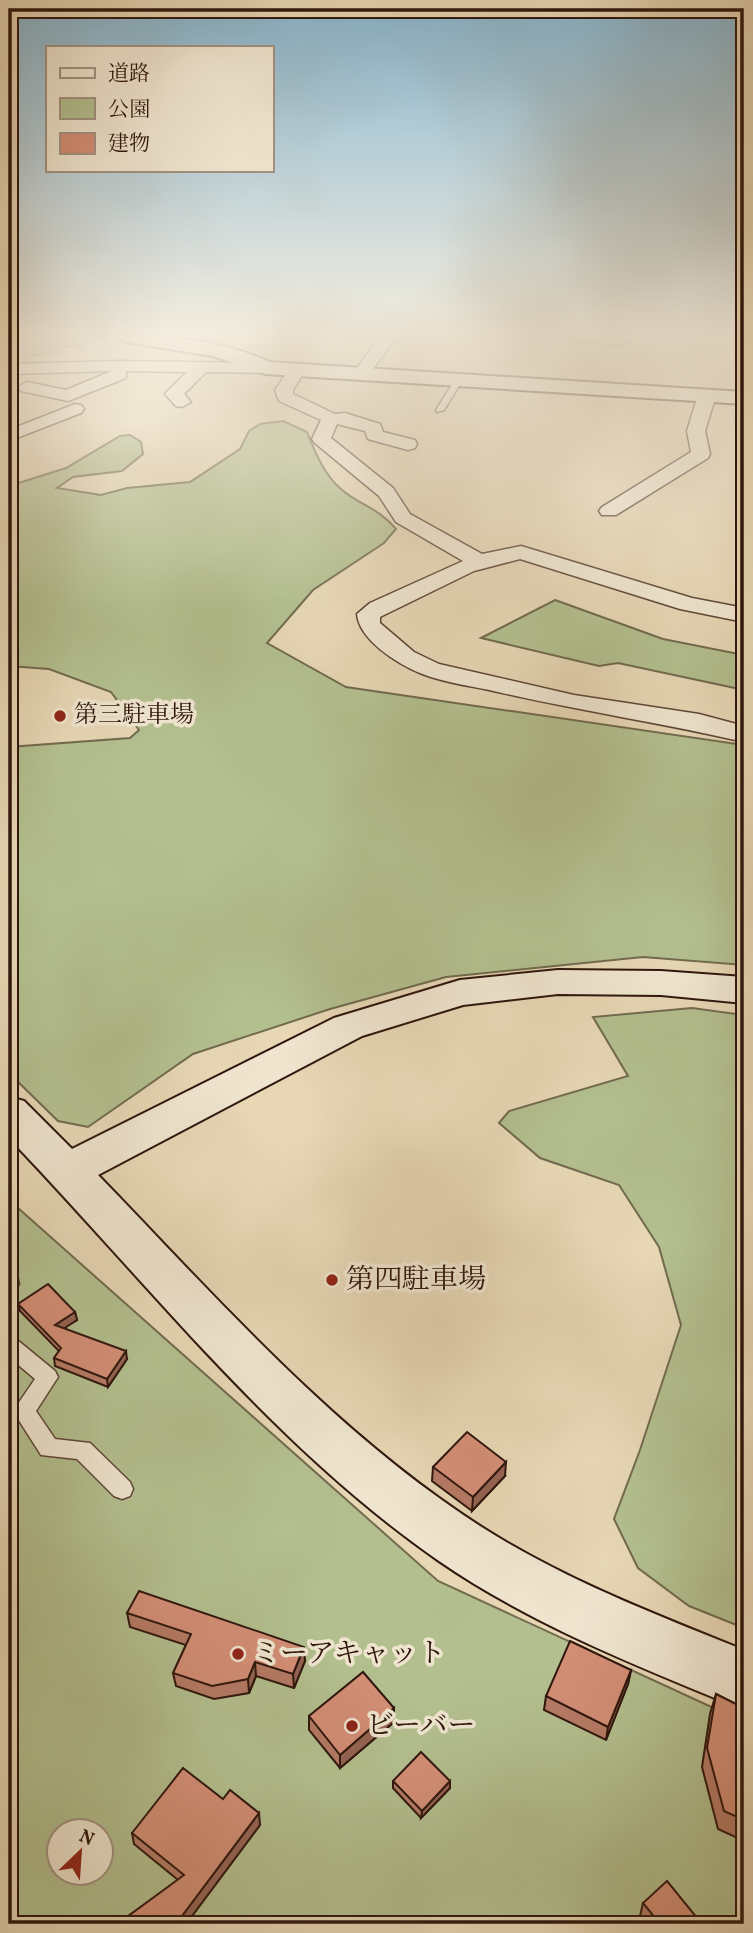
<svg xmlns="http://www.w3.org/2000/svg" width="753" height="1933" viewBox="0 0 753 1933" font-family="Vollkorn,'Noto Serif JP',serif">
	<style>
		.green { fill: #b3bf8f; stroke: #716a4e; stroke-width: 2; fill-rule: evenodd }
		.lines { fill: none; stroke-linecap: round; stroke-linejoin: round }
		.highway-tunnel { stroke: #c2b093; stroke-width: 22; stroke-dasharray: 22 11; stroke-linecap: butt }
		.lane-casing { stroke: #5d4637; stroke-width: 3 }
		.street-casing { stroke: #5d4637; stroke-width: 3 }
		.secondary-casing { stroke: #2f160d; stroke-width: 4 }
		.lane { fill: #efe5cf; fill-rule: evenodd }
		.street { fill: #efe5cf; fill-rule: evenodd }
		.secondary { fill: #efe5cf; fill-rule: evenodd }
		.wall { fill: #b57a65; stroke: #2f160d; stroke-width: 2 }
		.shaded-wall { fill: #946353; stroke: #2f160d; stroke-width: 2 }
		.building { fill: #d38e76; stroke: #2f160d; stroke-width: 2 }
		.poi-dot { fill: #8f2418; stroke: #efe5cf; stroke-width: 2.5 }
		.labels { text-anchor: middle; dominant-baseline: central; stroke-width: 7; stroke-linejoin: round; paint-order: stroke }
		.poi-label { font-size: 24px; fill: #2f160d; stroke: #efe5cf; text-anchor: start }
		.near-poi-label { font-size: 28px; fill: #2f160d; stroke: #efe5cf; text-anchor: start }
	</style>
	<rect width="100%" height="100%" fill="#e7d7b5"/>
	<filter id="stains"><feTurbulence type="fractalNoise" baseFrequency=".00286" numOctaves="4"/><feColorMatrix values="0 0 0 0 .2 0 0 0 0 .09 0 0 0 0 .02 0 0 0 .5 -.17"/></filter>
	<radialGradient id="worn" r=".72"><stop offset=".6" stop-color="#630" stop-opacity="0"/><stop offset="1" stop-color="#630" stop-opacity=".3"/></radialGradient>
	<g class="green">
		<polygon points="29,336 105,336 107,337 9,362 9,342"/>
		<polygon points="523,336 620,336 629,344 619,346"/>
		<path d="M283,421L307,432C315,452 324,475 342,490C360,505 380,509 396,529L384,543L313,590L267,643L346,687L744,745V965L643,957L446,977L330,1009L193,1054L88,1127L58,1121L9,1073V747L130,738L139,730L111,692L49,669L9,666V486L66,468L120,436L130,435L141,442L143,454L122,471L73,477L57,488L101,495L127,488L190,482L240,449L249,431L260,424Z"/>
		<polygon points="555,600 663,639 744,655 744,690 618,663 599,666 481,638"/>
		<polygon points="692,1008 744,1015 744,1628 689,1606 638,1568 614,1519 640,1450 681,1325 659,1247 619,1185 540,1158 499,1123 509,1111 628,1076 593,1017"/>
		<path d="M9,1200L438,1581L744,1722V1924H9ZM60,1832H102V1874H60Z"/>
	</g>
	<g class="lines">
		<polyline class="highway-tunnel" points="9,356 84,336"/>
		<g class="lane-casing">
			<g id="lane">
				<polygon points="460,375 464,378 444,410 437,412 436,410 456,378"/>
				<polygon points="9,1267 16,1270 19,1284 16,1289 9,1292"/>
				<polygon points="9,1337 16,1339 55,1371 58,1377 36,1411 55,1439 90,1443 130,1482 133,1489 130,1496 122,1499 114,1496 77,1459 41,1455 13,1411 35,1379 9,1357"/>
			</g>
		</g>
		<g class="street-casing">
			<g id="street">
				<polygon points="381,336 397,336 367,377 355,377 353,373"/>
				<polygon points="120,361 265,363 273,368 265,373 206,372 184,394 191,402 182,407 176,406 165,394 187,372 126,371 126,378 68,401 21,391 18,387 27,382 66,390 112,371 9,374 9,364"/>
				<path d="M298,364L306,369L293,390V394L335,414L345,413L380,424L383,432L415,440L417,444L415,448L408,450L368,439L365,431L337,424L331,438L393,488L410,514L482,554L521,546L692,598L744,608V622L680,609L520,559L474,571L380,617V623L414,652L439,664L574,695L699,714L744,726V742C663,723 580,711 498,692C473,686 444,683 420,673C398,664 359,640 357,614L370,603L463,561L396,522L379,496L315,443L312,439L321,420L279,401L275,390L292,365Z"/>
				<polygon points="707,390 716,395 705,431 710,454 708,458 616,515 602,515 599,511 602,507 691,452 687,431 698,395"/>
				<polygon points="75,404 81,405 84,409 81,413 9,441 9,430"/>
			</g>
		</g>
		<g class="secondary-casing">
			<g id="secondary">
				<path d="M116,336C169,336 220,339 269,362L744,392V404L265,374L213,356L125,342Z"/>
				<path d="M558,970L661,971L744,977V1003L661,995L558,994L463,1005L362,1036L98,1175C218,1299 334,1432 480,1526C563,1579 654,1614 744,1650V1710C640,1667 532,1625 439,1561C273,1446 148,1283 9,1138V1097L24,1101L72,1149L334,1018L460,980Z"/>
			</g>
		</g>
		<use href="#lane" class="lane"/>
		<use href="#street" class="street"/>
		<use href="#secondary" class="secondary"/>
	</g>
	<g class="wall">
		<polygon points="18,1304 75,1312 77,1320 63,1328 127,1359 108,1387 55,1366 54,1358 59,1351 20,1311"/>
		<polygon points="433,1467 505,1476 472,1511 432,1481"/>
		<polygon points="127,1613 305,1661 294,1688 256,1676 249,1693 214,1699 176,1686 173,1673 186,1645 130,1627"/>
		<polygon points="631,1670 628,1684 606,1740 544,1710 546,1696"/>
		<polygon points="716,1694 744,1708 744,1841 718,1829 702,1767 710,1714"/>
		<polygon points="394,1708 394,1722 340,1768 309,1730 309,1716"/>
		<polygon points="393,1781 450,1781 450,1788 421,1818 393,1788"/>
		<polygon points="223,1799 260,1825 186,1924 129,1924 127,1917 178,1880 134,1844 132,1833"/>
		<polygon points="643,1903 702,1924 646,1924 640,1916"/>
	</g>
	<g class="shaded-wall">
		<polygon points="75,1312 77,1320 57,1333 55,1325"/>
		<polygon points="126,1351 127,1359 108,1387 107,1379"/>
		<polygon points="506,1462 505,1476 472,1511 473,1497"/>
		<polygon points="304,1647 305,1661 294,1688 293,1674"/>
		<polygon points="255,1662 256,1676 249,1693 248,1679"/>
		<polygon points="631,1670 628,1684 606,1740 608,1727"/>
		<polygon points="394,1708 394,1722 340,1768 340,1755"/>
		<polygon points="450,1781 450,1788 421,1818 422,1811"/>
		<polygon points="259,1813 260,1825 186,1924 180,1924 179,1920"/>
	</g>
	<g class="building">
		<polygon points="48,1284 75,1312 55,1325 126,1351 107,1379 54,1358 61,1348 18,1304"/>
		<polygon points="467,1432 506,1462 473,1497 433,1467"/>
		<polygon points="139,1591 304,1647 293,1674 255,1662 248,1679 212,1686 173,1673 191,1634 127,1613"/>
		<polygon points="570,1641 631,1670 608,1727 546,1696"/>
		<polygon points="363,1672 394,1708 340,1755 309,1716"/>
		<polygon points="716,1694 744,1708 744,1820 724,1811 707,1748"/>
		<polygon points="421,1752 450,1781 422,1811 393,1781"/>
		<polygon points="183,1768 223,1799 230,1790 259,1813 179,1920 182,1924 131,1924 127,1917 184,1875 132,1833"/>
		<polygon points="667,1881 702,1924 660,1924 643,1903"/>
	</g>
	<linearGradient id="sky" x2="0" y2="1"><stop stop-color="#87b6d1"/><stop offset="0.55" stop-color="#f4edde"/><stop offset="1" stop-color="#f4edde" stop-opacity="0"/></linearGradient>
	<rect width="753" height="607" fill="url(#sky)"/>
	<g class="poi-dot">
		<circle cx="60" cy="716" r="7"/>
		<circle cx="332" cy="1280" r="7"/>
		<circle cx="238" cy="1654" r="7"/>
		<circle cx="352" cy="1726" r="7"/>
	</g>
	<g class="labels">
		<g class="poi-label">
			<text x="74" y="716">第三駐車場</text>
		</g>
		<g class="near-poi-label">
			<text x="346" y="1280">第四駐車場</text>
			<text x="252" y="1654">ミーアキャット</text>
			<text x="366" y="1726">ビーバー</text>
		</g>
	</g>
	<rect width="753" height="1933" fill="none" stroke="#e7d7b5" stroke-width="35"/>
	<rect x="10" y="10" width="732" height="1912" fill="none" stroke="#2f160d" stroke-width="3.5"/>
	<rect x="18" y="18" width="718" height="1898" fill="none" stroke="#2f160d" stroke-width="2"/>
	<rect x="46" y="46" width="228" height="126" fill="#efe5cf" stroke="#a29281" stroke-width="2"/>
	<rect x="60" y="68" width="35" height="10" fill="#efe5cf" stroke="#a29281" stroke-width="2"/>
	<text x="108" y="80" font-size="21" fill="#2f160d">道路</text>
	<rect x="60" y="98" width="35" height="21" fill="#b3bf8f" stroke="#a29281" stroke-width="2"/>
	<text x="108" y="116" font-size="21" fill="#2f160d">公園</text>
	<rect x="60" y="133" width="35" height="21" fill="#d38e76" stroke="#a29281" stroke-width="2"/>
	<text x="108" y="150" font-size="21" fill="#2f160d">建物</text>
	<g transform="translate(80 1852) rotate(25)"><circle r="33" fill="#efe5cf" stroke="#a29281" stroke-width="2"/>
	<path d="M0-5L12 26L0 18L-12 26Z" fill="#8f2418"/>
	<text y="-10" font-size="19" font-weight="bold" text-anchor="middle" fill="#2f160d">N</text>
	</g>
	<rect width="100%" height="100%" filter="url(#stains)"/>
	<rect width="100%" height="100%" fill="url(#worn)"/>
</svg>
